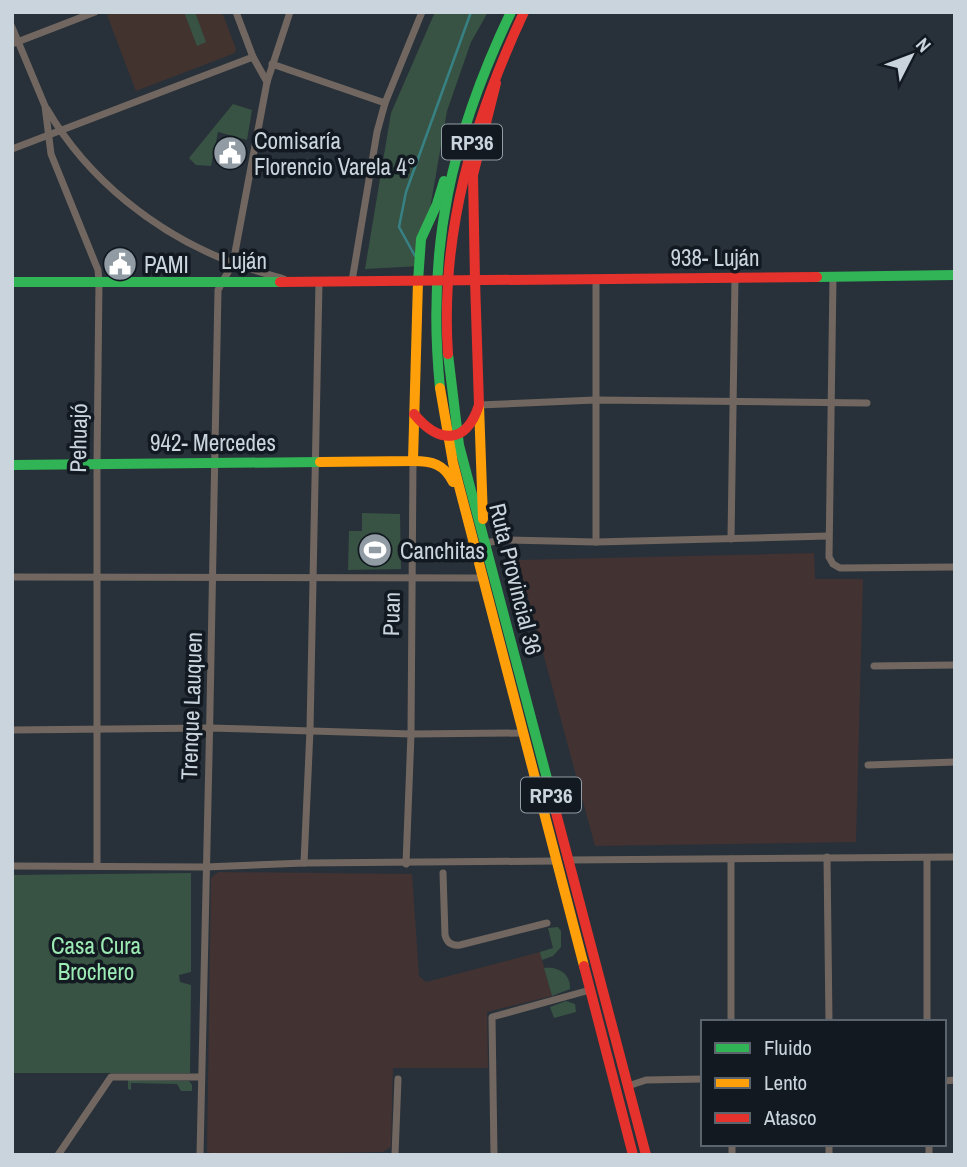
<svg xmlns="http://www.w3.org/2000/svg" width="967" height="1167" viewBox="0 0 967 1167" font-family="'Archivo Narrow',sans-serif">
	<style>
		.industrial { fill: #423232 }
		.education { fill: #42332f }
		.green { fill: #385343 }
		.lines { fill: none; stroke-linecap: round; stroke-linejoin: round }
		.stream { stroke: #378185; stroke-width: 2.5 }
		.street { stroke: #716760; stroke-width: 7 }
		.fast { stroke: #30b455; stroke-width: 10 }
		.slow { stroke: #ff9f0a; stroke-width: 10 }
		.jam { stroke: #e5322d; stroke-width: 10 }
		.labels { text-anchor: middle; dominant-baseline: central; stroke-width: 7; stroke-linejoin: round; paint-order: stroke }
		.shield { fill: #121920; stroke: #929ca4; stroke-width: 2 }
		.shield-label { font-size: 21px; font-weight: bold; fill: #c9d4dd }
		.poi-label { font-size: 23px; fill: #c9d4dd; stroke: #121920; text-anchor: start }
		.street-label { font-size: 23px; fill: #c9d4dd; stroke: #121920 }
		.park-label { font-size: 23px; fill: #9ceab4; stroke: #121920 }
	</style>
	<rect width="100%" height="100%" fill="#283139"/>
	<g class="industrial">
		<polygon points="814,553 815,579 863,579 856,842 595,846 518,560"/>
		<polygon points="218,872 412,874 419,976 426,982 540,952 552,996 487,1012 488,1068 393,1068 391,1147 383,1152 212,1155 207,1151 211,878"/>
	</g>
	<polygon class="education" points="116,12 222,12 236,49 235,53 136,91 107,15"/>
	<g class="green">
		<polygon points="184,12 195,12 206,42 197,46"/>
		<polygon points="435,12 488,12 471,42 447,111 420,266 365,269 391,113"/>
		<polygon points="233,104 252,110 247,140 218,132 211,166 196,165 189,158"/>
		<polygon points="362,513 400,514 401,569 348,570 349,531 362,531"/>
		<polygon points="191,873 191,972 179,975 180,982 191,985 190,1073 12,1073 12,875"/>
		<polygon points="558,927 561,931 561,947 553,956 542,960 540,952 553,948 548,928"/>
		<path d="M544,968C558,966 571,974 570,989L552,996Z"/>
		<polygon points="566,1001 575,1004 576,1012 554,1018 550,1007"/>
		<polygon points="128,1080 189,1081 192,1085 192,1091 181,1091 177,1084 131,1083 131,1090 128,1089"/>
	</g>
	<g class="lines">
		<polyline class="stream" points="415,256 399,227 406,192 471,12"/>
		<g class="street">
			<polyline points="236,12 253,57 267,82"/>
			<polyline points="12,27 45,106 51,154 98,270 99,281 97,464 97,866"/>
			<polyline points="12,44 95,12"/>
			<polyline points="272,64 385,103"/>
			<path d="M47,109C88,180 157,234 233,263C249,269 267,274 284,279"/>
			<polyline points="12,149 253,57"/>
			<polyline points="833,277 829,557 833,564 840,568 955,567"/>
			<polyline points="352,281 377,132 385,103 422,12"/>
			<polyline points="479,405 595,400 867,403"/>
			<polyline points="731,539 735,278"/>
			<polyline points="596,542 596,279"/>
			<polyline points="484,543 504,540 596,542 828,536"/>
			<polyline points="12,577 482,578"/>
			<polyline points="874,666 955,665"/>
			<polyline points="12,730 210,728 411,734 523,733"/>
			<polyline points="868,765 955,762"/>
			<polyline points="827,857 829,1022"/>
			<polyline points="731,859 731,1022"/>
			<polyline points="568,860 955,857"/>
			<polyline points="304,863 310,730 319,282"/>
			<polyline points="406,864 411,734 413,461"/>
			<polyline points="12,866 205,867 304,863 557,861"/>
			<path d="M443,873L445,935C447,943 452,946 460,945L547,923"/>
			<polyline points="927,1022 927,858"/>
			<polyline points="944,1081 955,1080"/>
			<polyline points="628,1086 646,1080 703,1079"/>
			<polyline points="732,1144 732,1155"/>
			<polyline points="829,1144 829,1155"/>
			<polyline points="929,1144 929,1155"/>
			<polyline points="58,1155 111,1077 201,1077"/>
			<path d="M200,1155C206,867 214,578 218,290L233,263L267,82L290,12"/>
			<polyline points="395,1155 398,1079"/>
			<polyline points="494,1155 492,1017 590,990"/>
		</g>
		<g class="fast">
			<polyline points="817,277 955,275"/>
			<polyline points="418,281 421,239 437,204 444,181"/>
			<polyline points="12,282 280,282"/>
			<polyline points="448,354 459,445 550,790"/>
			<path d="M440,388C426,248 451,138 511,12"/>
			<polyline points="12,465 320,462"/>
		</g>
		<g class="slow">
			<polyline points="440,388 453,463 584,966"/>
			<polyline points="479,405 483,519"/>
			<path d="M413,461C432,461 444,464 453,482"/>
			<polyline points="320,462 413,461 418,281"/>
		</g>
		<g class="jam">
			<polyline points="475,280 473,175 496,83"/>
			<polyline points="280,282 817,277"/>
			<path d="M448,354C440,233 473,121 524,12"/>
			<path d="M414,414C439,444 466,445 479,405L475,280"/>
			<polyline points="550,790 646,1155"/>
			<polyline points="584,966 633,1155"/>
		</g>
	</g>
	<defs>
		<g id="civic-disc" transform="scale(1.75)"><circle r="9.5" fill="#919ba4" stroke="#121920"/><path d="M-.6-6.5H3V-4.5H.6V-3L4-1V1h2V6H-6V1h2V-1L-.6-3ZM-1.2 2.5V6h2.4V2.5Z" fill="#fff"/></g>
		<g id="stadium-disc" transform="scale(1.75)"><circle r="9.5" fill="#919ba4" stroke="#121920"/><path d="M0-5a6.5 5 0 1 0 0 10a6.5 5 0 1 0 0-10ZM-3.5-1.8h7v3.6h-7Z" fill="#fff"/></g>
	</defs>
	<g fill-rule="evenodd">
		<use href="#civic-disc" x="230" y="153"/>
		<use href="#civic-disc" x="120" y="264"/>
		<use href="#stadium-disc" x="375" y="550"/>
	</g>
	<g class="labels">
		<g class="shield">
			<rect x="442" y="124.5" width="60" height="35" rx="5"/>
			<rect x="521" y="777.5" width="60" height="35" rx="5"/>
		</g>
		<g class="shield-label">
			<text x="472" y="142">RP36</text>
			<text x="551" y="795">RP36</text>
		</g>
		<g class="poi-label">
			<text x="254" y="140">Comisaría<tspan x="254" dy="26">Florencio Varela 4°</tspan></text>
			<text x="144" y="264">PAMI</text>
			<text x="400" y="550">Canchitas</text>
		</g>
		<g class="street-label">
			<text x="715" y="257">938- Luján</text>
			<text x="244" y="260">Luján</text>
			<text transform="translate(78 438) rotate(-89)">Pehuajó</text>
			<text x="213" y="442">942- Mercedes</text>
			<text transform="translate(516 579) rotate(76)">Ruta Provincial 36</text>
			<text transform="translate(391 614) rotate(-89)">Puan</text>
			<text transform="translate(191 706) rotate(-88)">Trenque Lauquen</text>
		</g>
		<g class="park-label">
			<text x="96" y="945">Casa Cura<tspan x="96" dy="26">Brochero</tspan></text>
		</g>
	</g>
	<rect width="967" height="1167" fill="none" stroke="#c9d4dd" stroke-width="28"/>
	<rect x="701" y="1020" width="245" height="126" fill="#121920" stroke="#5b646c" stroke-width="2"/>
	<rect x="715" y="1043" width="35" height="10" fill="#30b455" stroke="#5b646c" stroke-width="2"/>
	<text x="764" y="1055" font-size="21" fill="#c9d4dd">Fluido</text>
	<rect x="715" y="1078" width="35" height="10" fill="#ff9f0a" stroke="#5b646c" stroke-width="2"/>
	<text x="764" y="1090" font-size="21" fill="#c9d4dd">Lento</text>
	<rect x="715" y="1113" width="35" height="10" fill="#e5322d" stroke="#5b646c" stroke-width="2"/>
	<text x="764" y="1125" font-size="21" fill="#c9d4dd">Atasco</text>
	<g transform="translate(911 56) rotate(48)" stroke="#121920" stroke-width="5" paint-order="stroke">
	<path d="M0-5L12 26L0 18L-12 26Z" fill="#c9d4dd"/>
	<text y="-10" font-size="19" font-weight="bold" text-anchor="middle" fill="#c9d4dd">N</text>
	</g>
</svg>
